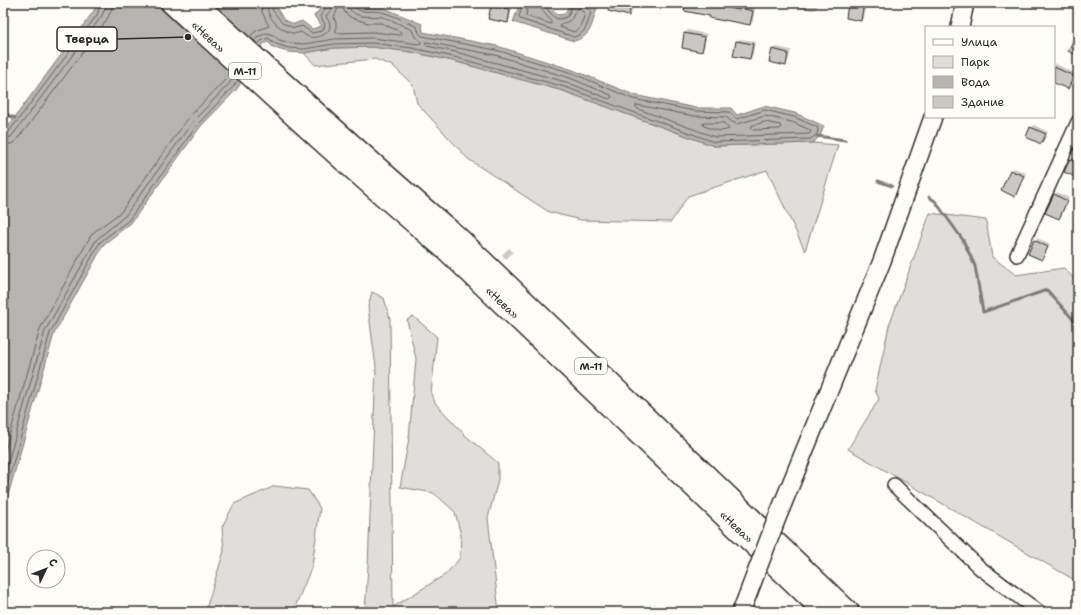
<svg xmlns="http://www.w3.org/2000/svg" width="1081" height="615" viewBox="0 0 1081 615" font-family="'Shantell Sans',sans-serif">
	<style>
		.green { fill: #dfdeda; stroke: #858482 }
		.water { fill: #b5b4b1; stroke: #7e7d7b }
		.shadow { fill: #0003 }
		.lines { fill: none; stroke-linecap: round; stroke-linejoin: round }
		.shore { stroke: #626261; stroke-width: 1 }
		.stream { stroke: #7e7d7b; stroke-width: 3 }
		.building { fill: #c9c8c4; stroke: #2b2b2b }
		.minor-casing { stroke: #2b2b2b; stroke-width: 16 }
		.major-casing { stroke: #2b2b2b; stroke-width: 20 }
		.highway-casing { stroke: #2b2b2b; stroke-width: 23 }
		.minor { stroke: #fdfcf7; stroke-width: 13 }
		.major { stroke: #fdfcf7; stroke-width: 17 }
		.highway { stroke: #fdfcf7; stroke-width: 20 }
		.major-bridge-casing { stroke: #2b2b2b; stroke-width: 20; stroke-linecap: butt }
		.major-bridge { stroke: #fdfcf7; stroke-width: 17 }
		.labels { text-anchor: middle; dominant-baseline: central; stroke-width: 3; stroke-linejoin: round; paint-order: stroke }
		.shield { fill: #fdfcf7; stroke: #6a6a68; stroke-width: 1 }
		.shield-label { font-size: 10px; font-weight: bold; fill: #2b2b2b }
		.street-label { font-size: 11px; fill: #2b2b2b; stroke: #fdfcf7 }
		.leader { fill: none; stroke: #2b2b2b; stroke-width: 1.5 }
		.callout-dot { fill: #2b2b2b; stroke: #fdfcf7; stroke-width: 1.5 }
		.callout { fill: #fdfcf7; stroke: #2b2b2b; stroke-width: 1.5 }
		.callout-label { font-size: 12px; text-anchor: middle; font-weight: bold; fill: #2b2b2b }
	</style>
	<rect width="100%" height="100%" fill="#fdfcf7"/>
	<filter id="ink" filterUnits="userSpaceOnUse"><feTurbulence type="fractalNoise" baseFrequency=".025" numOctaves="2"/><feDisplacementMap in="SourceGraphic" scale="8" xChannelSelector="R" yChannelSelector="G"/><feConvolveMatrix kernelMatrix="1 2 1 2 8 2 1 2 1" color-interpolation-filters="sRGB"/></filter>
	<g filter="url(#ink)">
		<g class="green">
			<polygon points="372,47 411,52 453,61 563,91 714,146 813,143 838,145 805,251 767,170 688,196 671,222 581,220 549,212 468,159 417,103 413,85 393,66 375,59 315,65 304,53 334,48"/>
			<polygon points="930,213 986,220 992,257 1016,275 1064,268 1078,283 1078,582 848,449 879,399 875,390 889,326"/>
			<polygon points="372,292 384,298 390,319 393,607 446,574 460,558 461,535 455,512 434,493 400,487 409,438 416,359 407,320 413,316 437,337 431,394 436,404 466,436 498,463 498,480 488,518 499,612 365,612 368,566 376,367 368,307"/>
			<polygon points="275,486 308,490 320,508 312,566 293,612 205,612 224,551 222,527 234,504"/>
		</g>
		<g class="water">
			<polygon points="98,3 278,3 276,7 284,20 294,24 302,21 312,29 322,26 314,16 325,3 352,3 369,8 384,8 422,24 423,32 497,46 573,70 634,95 696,108 731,108 737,115 764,106 795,113 824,126 820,136 813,143 714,146 563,91 453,61 411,52 372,47 334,48 304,53 288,52 274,48 268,42 263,44 237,89 201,126 131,223 104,244 54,334 3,513 3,133 93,12"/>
			<path d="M520,3H547L558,15L565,14L570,3H585L597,9C591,25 592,36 574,41L513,22Z"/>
		</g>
		<g class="shadow">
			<polygon points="495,3 512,7 510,19 507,22 492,6"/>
			<polygon points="610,3 633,3 632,12 629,15"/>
			<polygon points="687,3 719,3 742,8 743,6 755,8 753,21 750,24 711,15"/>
			<polygon points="800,3 818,3 817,7 814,10 799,8"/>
			<polygon points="850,3 866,3 864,17 861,20"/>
			<polygon points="688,30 707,34 704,48 701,51 683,47 685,33"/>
			<polygon points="740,39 755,41 753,55 750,58 737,41"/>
			<polygon points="776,47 791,50 788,62 785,64 773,50"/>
			<polygon points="1054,63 1076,74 1070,85 1068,88 1054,82"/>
			<polygon points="1034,125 1048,132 1041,143 1031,128"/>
			<polygon points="1074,157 1078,159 1078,177 1071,159"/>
			<polygon points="1014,168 1026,173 1017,193 1014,195 1011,171"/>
			<polygon points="1057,192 1069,198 1062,215 1059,218 1054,195"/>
			<polygon points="1037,238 1050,244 1044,256 1042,259 1034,241"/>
			<polygon points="509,248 513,252 506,259 502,255"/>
		</g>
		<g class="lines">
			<g class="shore">
				<path d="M268,3C264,16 280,30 292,33C295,34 298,33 301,32C304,34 306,36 310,37C317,39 331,34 330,25C330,22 327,19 326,16L332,9L333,3"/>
				<polyline points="273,3 272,9 282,23 294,28 302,26 312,33 322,31 324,28 325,24 320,16 327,7 328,3"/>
				<path d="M523,3L519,17L520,19L574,37C587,33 587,24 591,12L590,10L585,7L584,3"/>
				<polyline points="528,3 526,16 551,24 551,21 541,9 540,3"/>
				<path d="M545,3C545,7 553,18 558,19C561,19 565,18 568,16L573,3"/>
				<polygon points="341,5 346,14 352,18 368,23 381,23 401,32 402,34 400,35 373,32 336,33 336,23 334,17 339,6"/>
				<path d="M579,8L585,14L579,29L574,32L560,27V24C578,20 569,15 579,8Z"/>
				<polyline points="249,37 256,31 269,26 262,12 261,3"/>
				<path d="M254,41L259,36L268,33L273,35L279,40L290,43L304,44L334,39L372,38L419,44L421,43V41L415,37L412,30C403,26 393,20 383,17C372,15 350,21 348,3"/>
				<polygon points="426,42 495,55 570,78 611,95 612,97 609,99 566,82 456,52 427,46 426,44"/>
				<path d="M258,44L261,41L268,38L276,44L289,48L304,49L334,44L372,43L412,48L454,57L565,87L714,142L811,139L817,134L818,130L817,127L794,117L765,110L737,119L729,112L695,111L633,99L572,73L496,50L422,36L419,33L417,27C406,22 396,16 385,13C375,9 364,15 354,7L353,3"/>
				<polygon points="637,105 694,116 726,117 732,122 737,124 765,116 792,122 810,130 811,132 809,134 715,137 638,109 636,107"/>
				<polygon points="765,122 780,125 781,128 779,129 753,130 751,129 752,126"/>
				<path d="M705,123H724L729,129C721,133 712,129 704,126L703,124Z"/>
				<polyline points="3,135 7,134 18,120 97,15 101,3"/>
				<polyline points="3,140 11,137 22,123 101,17 106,7 106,3"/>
				<polyline points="3,146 14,143 27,127 106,21 112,9 112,3"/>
				<polyline points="3,458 40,329 90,237 94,232 121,212 189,117 225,80 229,72"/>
				<polyline points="3,480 45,331 96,240 125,216 194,120 229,84 234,76"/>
				<polyline points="3,499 50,333 100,242 129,220 198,124 233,87 238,80"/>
			</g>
			<g class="stream">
				<polyline points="3,113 15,118"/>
				<polyline points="817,136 845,140"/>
				<polyline points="878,181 892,186"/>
				<polyline points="929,197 935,201 963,240 975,266 983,312 1047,290 1078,325"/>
			</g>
		</g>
		<g class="building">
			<polygon points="609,3 631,3 629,16 608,11"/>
			<polygon points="686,3 703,3 739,10 740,8 753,11 750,25 724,20 724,21 709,18 710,16 684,11"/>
			<polygon points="848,3 864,3 861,21 846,18"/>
			<polygon points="491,6 510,9 508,23 488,19"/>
			<polygon points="1078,31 1078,56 1068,51"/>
			<polygon points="684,33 705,37 702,52 682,48"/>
			<polygon points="736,41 753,44 750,59 733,56"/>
			<polygon points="772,49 788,53 786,66 769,62"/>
			<polygon points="1054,67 1074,76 1068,89 1054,83"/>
			<polygon points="1030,127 1046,134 1041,144 1026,137"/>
			<polygon points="1070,159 1078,162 1078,178 1064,172"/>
			<polygon points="1010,170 1024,176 1015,197 1001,190"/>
			<polygon points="1054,194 1067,201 1059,219 1045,213"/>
			<polygon points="1034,240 1048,247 1042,260 1028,254"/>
		</g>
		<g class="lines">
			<g class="minor-casing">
				<g id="minor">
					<polyline points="1017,255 1078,122"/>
					<polyline points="894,485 980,568 1039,612"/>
				</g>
			</g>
			<g class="major-casing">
				<g id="major">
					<polyline points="960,27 965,3"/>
					<polyline points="777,518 882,261 933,117"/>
					<polyline points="741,612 748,594"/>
				</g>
			</g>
			<g class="highway-casing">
				<g id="highway">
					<path d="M171,3C262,87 352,171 447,251L824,612"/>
					<path d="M196,3C283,82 369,162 458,237L849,612"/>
				</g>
			</g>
			<use href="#minor" class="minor"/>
			<use href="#major" class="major"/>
			<use href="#highway" class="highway"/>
			<g class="major-bridge-casing">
				<polyline id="major-bridge" points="748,594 777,518"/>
			</g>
			<use href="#major-bridge" class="major-bridge"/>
		</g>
	</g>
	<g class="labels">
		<g class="shield">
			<rect x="229" y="63" width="32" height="16" rx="3"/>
			<rect x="575" y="358" width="32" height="16" rx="3"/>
		</g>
		<g class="shield-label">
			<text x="245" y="71">М-11</text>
			<text x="591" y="366">М-11</text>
		</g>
		<g class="street-label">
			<text transform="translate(208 37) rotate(43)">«Нева»</text>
			<text transform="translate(502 303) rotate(44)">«Нева»</text>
			<text transform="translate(736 527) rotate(44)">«Нева»</text>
		</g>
	</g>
	<path class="leader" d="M188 37L117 39"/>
	<circle class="callout-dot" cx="188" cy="37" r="4"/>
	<rect class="callout" x="57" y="27" width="60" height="24" rx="4"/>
	<g class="callout-label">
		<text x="87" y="43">Тверца</text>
	</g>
	<rect width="1081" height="615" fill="none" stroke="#fdfcf7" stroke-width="16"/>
	<rect x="8" y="8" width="1065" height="599" fill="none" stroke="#2b2b2b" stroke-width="1.5" filter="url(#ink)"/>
	<rect x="925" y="26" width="130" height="92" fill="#fdfcf7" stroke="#a9a8a5"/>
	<rect x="933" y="39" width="20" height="6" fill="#fdfcf7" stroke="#a9a8a5"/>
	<text x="961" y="46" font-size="12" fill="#2b2b2b">Улица</text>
	<rect x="933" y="56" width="20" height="12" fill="#dfdeda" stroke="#a9a8a5"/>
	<text x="961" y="66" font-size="12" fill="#2b2b2b">Парк</text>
	<rect x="933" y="76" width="20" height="12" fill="#b5b4b1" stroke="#a9a8a5"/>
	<text x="961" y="86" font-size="12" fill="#2b2b2b">Вода</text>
	<rect x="933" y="96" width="20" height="12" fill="#c9c8c4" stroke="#a9a8a5"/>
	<text x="961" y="106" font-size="12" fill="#2b2b2b">Здание</text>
	<g transform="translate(46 569) rotate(47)"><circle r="19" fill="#fdfcf7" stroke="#a9a8a5"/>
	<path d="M0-3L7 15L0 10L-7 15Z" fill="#2b2b2b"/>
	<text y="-6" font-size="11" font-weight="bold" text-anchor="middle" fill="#2b2b2b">С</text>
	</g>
</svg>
